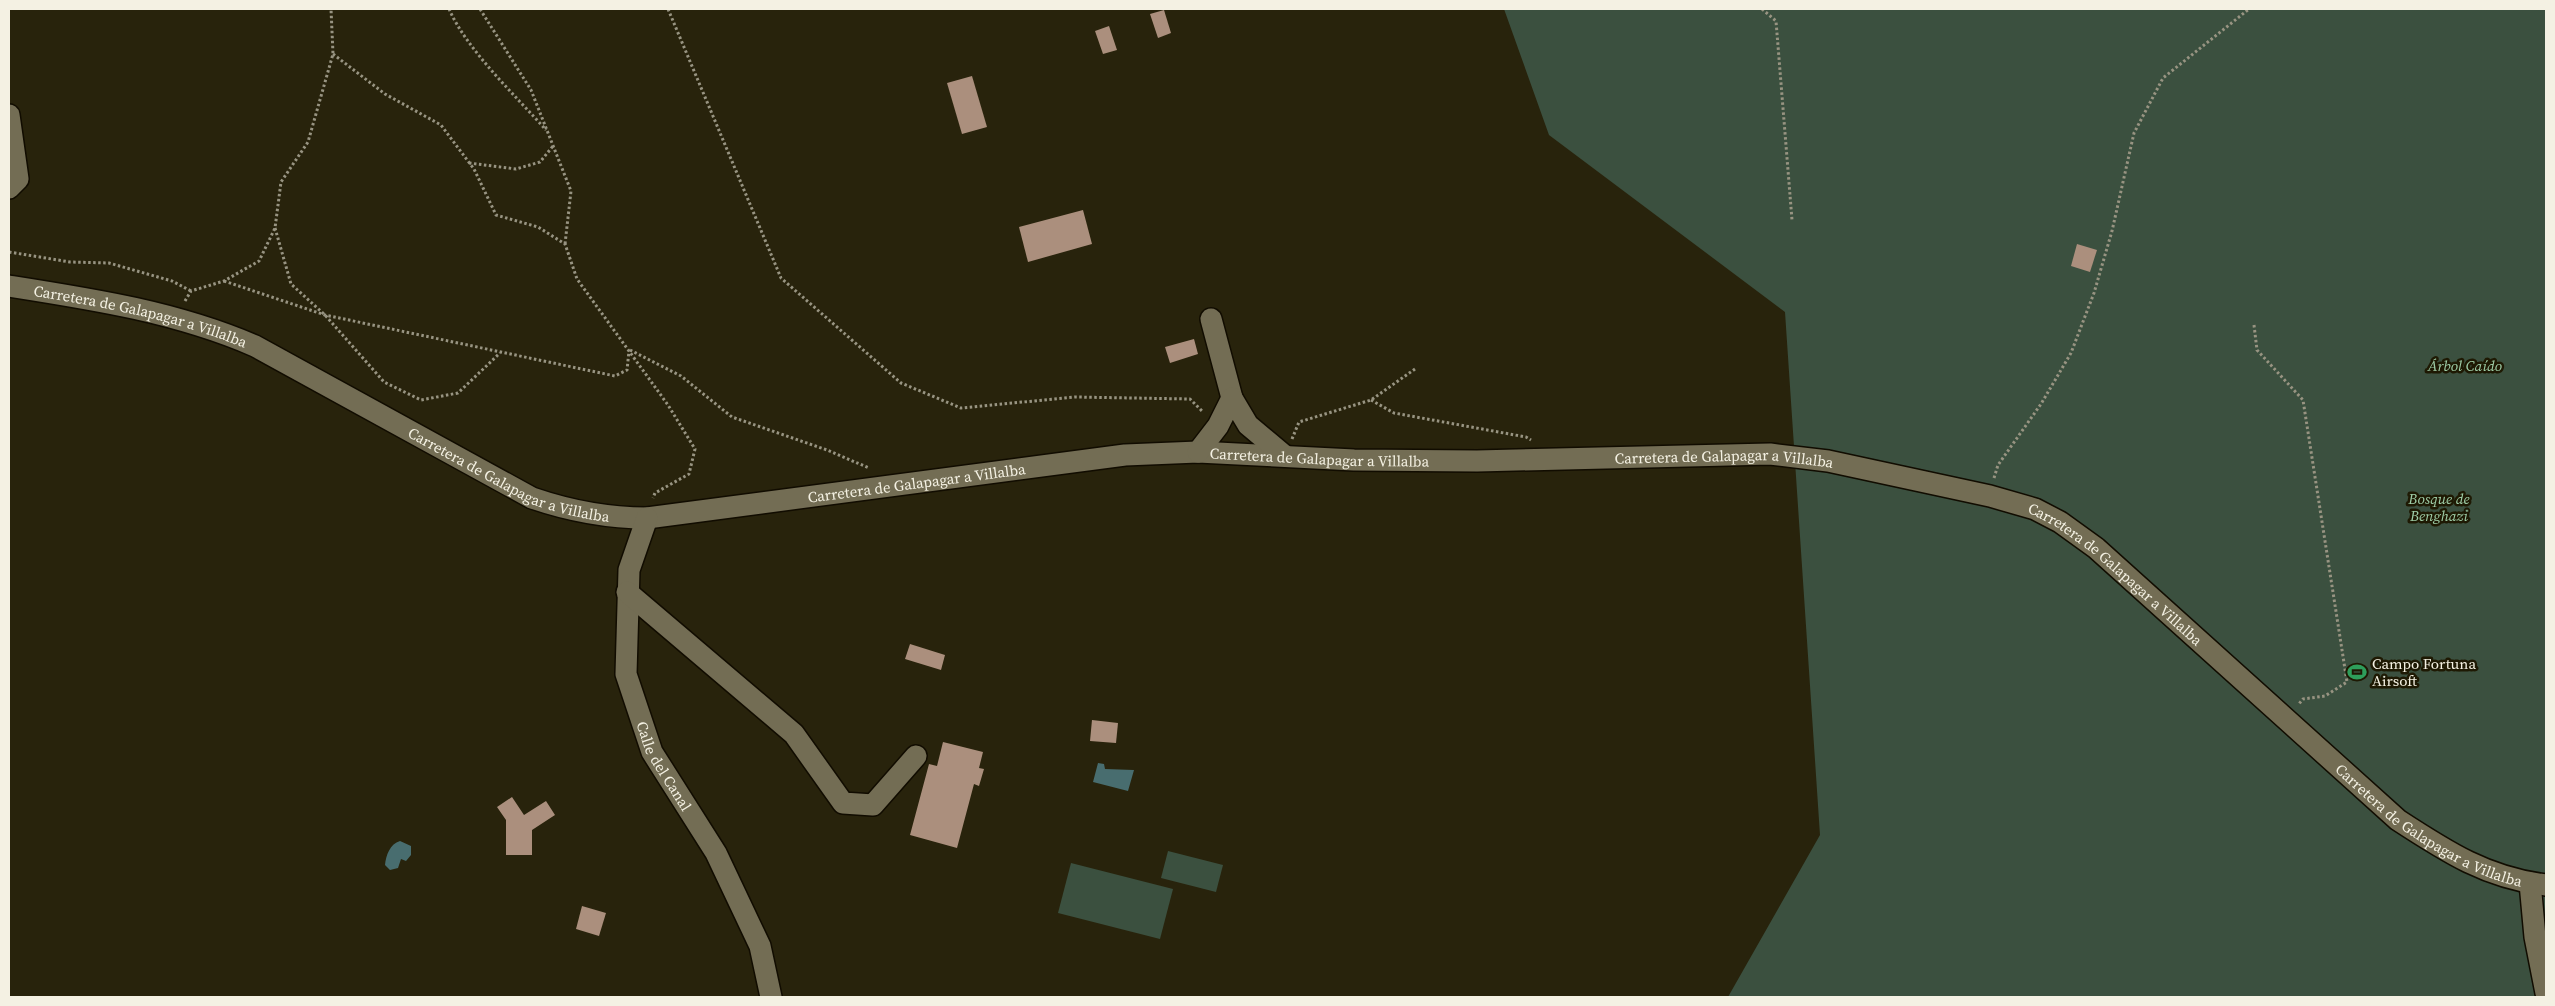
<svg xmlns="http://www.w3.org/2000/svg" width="2555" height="1006" viewBox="0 0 2555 1006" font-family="'Source Serif 4',serif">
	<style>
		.green { fill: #3b503f }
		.water { fill: #486d6f }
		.building { fill: #ab8f7d }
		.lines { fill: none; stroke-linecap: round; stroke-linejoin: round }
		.minor-casing { stroke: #110c00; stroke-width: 24 }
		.path { stroke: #989482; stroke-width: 3; stroke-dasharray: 2.5 2.5; stroke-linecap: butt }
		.minor { stroke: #736d54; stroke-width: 21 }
		.labels { text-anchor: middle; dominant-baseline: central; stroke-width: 5; stroke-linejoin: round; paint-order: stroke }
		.street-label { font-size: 15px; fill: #f4f1e3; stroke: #1e1903 }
		.park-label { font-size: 15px; font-style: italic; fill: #9ecda7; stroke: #1e1903 }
		.poi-label { font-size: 15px; fill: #f4f1e3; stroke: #1e1903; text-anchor: start }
	</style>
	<rect width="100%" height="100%" fill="#28230c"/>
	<g class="green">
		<polygon points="1504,9 2546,9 2546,997 1728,997 1820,835 1785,312 1549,135"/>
		<polygon points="1168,851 1223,865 1216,892 1161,878"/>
		<polygon points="1071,863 1173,889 1160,939 1058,913"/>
	</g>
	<g class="water">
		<polygon points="1098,763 1104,764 1105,769 1134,770 1128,791 1093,782"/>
		<path d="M400,841L411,846V855L406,861L401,859L398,868L390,870L385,865C386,855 390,844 400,841Z"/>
	</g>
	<g class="building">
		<polygon points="1164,10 1171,33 1158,38 1150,14"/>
		<polygon points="1109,26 1117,50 1103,54 1095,31"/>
		<polygon points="972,76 987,127 962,134 947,83"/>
		<polygon points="1083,210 1092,244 1028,262 1019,227"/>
		<polygon points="2077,244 2097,250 2090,272 2071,266"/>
		<polygon points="1194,339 1198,354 1170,363 1165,347"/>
		<polygon points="910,644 945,655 941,670 905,659"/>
		<polygon points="1092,720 1118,723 1116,743 1090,741"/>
		<polygon points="943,742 983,752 979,768 984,769 979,786 974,784 957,848 910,835 929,764 937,766"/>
		<polygon points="512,797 524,815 546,801 555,815 532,830 532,855 506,855 506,820 497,807"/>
		<polygon points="582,906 606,913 599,936 576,929"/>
	</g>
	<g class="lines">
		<g class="minor-casing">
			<g id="minor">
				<polyline points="9,115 18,179 9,188"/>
				<path id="s1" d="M9,286C92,299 177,312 255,346L532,498C570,511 606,518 647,518L1125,455L1198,452L1354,460L1477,461L1770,454L1828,461L1990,496L2035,509L2060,522L2096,548L2398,820C2447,852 2487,878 2546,885"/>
				<polyline points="1211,319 1232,398"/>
				<polyline points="1198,452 1218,426 1232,398 1248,425 1285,456"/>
				<path id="s2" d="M647,518L629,570L626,674L652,752L716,853L760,946L771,997"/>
				<polyline points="627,592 794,734 843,803 873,805 916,756"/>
				<polyline points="2530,883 2535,937 2546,993"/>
			</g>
		</g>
		<g class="path">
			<path d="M449,9C467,50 515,95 546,130"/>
			<polyline points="480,9 531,90 571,191 565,244"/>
			<polyline points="668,9 781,278 901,383 961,408 1075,397 1190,399 1203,412"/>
			<polyline points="1762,9 1776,21 1792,220"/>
			<polyline points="333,54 385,94 441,125 474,169 496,215 538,227 565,244 577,279 668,405 695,449 689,474 655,493 653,498"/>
			<polyline points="469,163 516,169 540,162 553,146"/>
			<polyline points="275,228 291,284 325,315 384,382 421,400 458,393 500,353"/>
			<polyline points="9,252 70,262 109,263 172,281 191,291"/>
			<polyline points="224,281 325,315 615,376 627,370 629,351"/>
			<polyline points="185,301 191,291 224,281 259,261 275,228 281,182 308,142 333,54 331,9"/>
			<polyline points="2254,325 2257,350 2303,400 2347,682 2325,696 2303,699 2298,705"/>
			<polyline points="630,350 681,376 732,417 827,450 869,468"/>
			<polyline points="1371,400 1394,413 1526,437 1531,440"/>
			<polyline points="1292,439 1299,422 1371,400 1415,369"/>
			<polyline points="1994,478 1998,465 2041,404 2071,353 2094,293 2112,231 2134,133 2163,78 2249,9"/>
		</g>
		<use href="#minor" class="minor"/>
	</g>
	<defs>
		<g id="stadium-bare" transform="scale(1.5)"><path d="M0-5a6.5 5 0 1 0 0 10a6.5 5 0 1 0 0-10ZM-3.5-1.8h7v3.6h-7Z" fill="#2e9e5b" stroke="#1e1903" stroke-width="2.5" paint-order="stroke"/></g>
	</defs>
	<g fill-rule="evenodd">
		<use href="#stadium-bare" x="2357" y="672"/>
	</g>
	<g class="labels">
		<g class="street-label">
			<text stroke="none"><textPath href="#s1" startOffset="135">Carretera de Galapagar a Villalba</textPath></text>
			<text stroke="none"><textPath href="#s1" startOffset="1364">Carretera de Galapagar a Villalba</textPath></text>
			<text stroke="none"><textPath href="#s1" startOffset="1769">Carretera de Galapagar a Villalba</textPath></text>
			<text stroke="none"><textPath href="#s1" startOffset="540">Carretera de Galapagar a Villalba</textPath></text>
			<text stroke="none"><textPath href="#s1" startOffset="959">Carretera de Galapagar a Villalba</textPath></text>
			<text stroke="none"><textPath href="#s1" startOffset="2189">Carretera de Galapagar a Villalba</textPath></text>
			<text stroke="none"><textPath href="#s2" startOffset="259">Calle del Canal</textPath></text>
			<text stroke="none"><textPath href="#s1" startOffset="2594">Carretera de Galapagar a Villalba</textPath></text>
		</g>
		<g class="park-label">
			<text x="2465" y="365">Árbol Caído</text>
			<text x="2439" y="498">Bosque de<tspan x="2439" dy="17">Benghazi</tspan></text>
		</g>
		<g class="poi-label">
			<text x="2372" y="663">Campo Fortuna<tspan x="2372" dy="17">Airsoft</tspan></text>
		</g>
	</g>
	<rect width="2555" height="1006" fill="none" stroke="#f4f1e3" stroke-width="20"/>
</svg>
